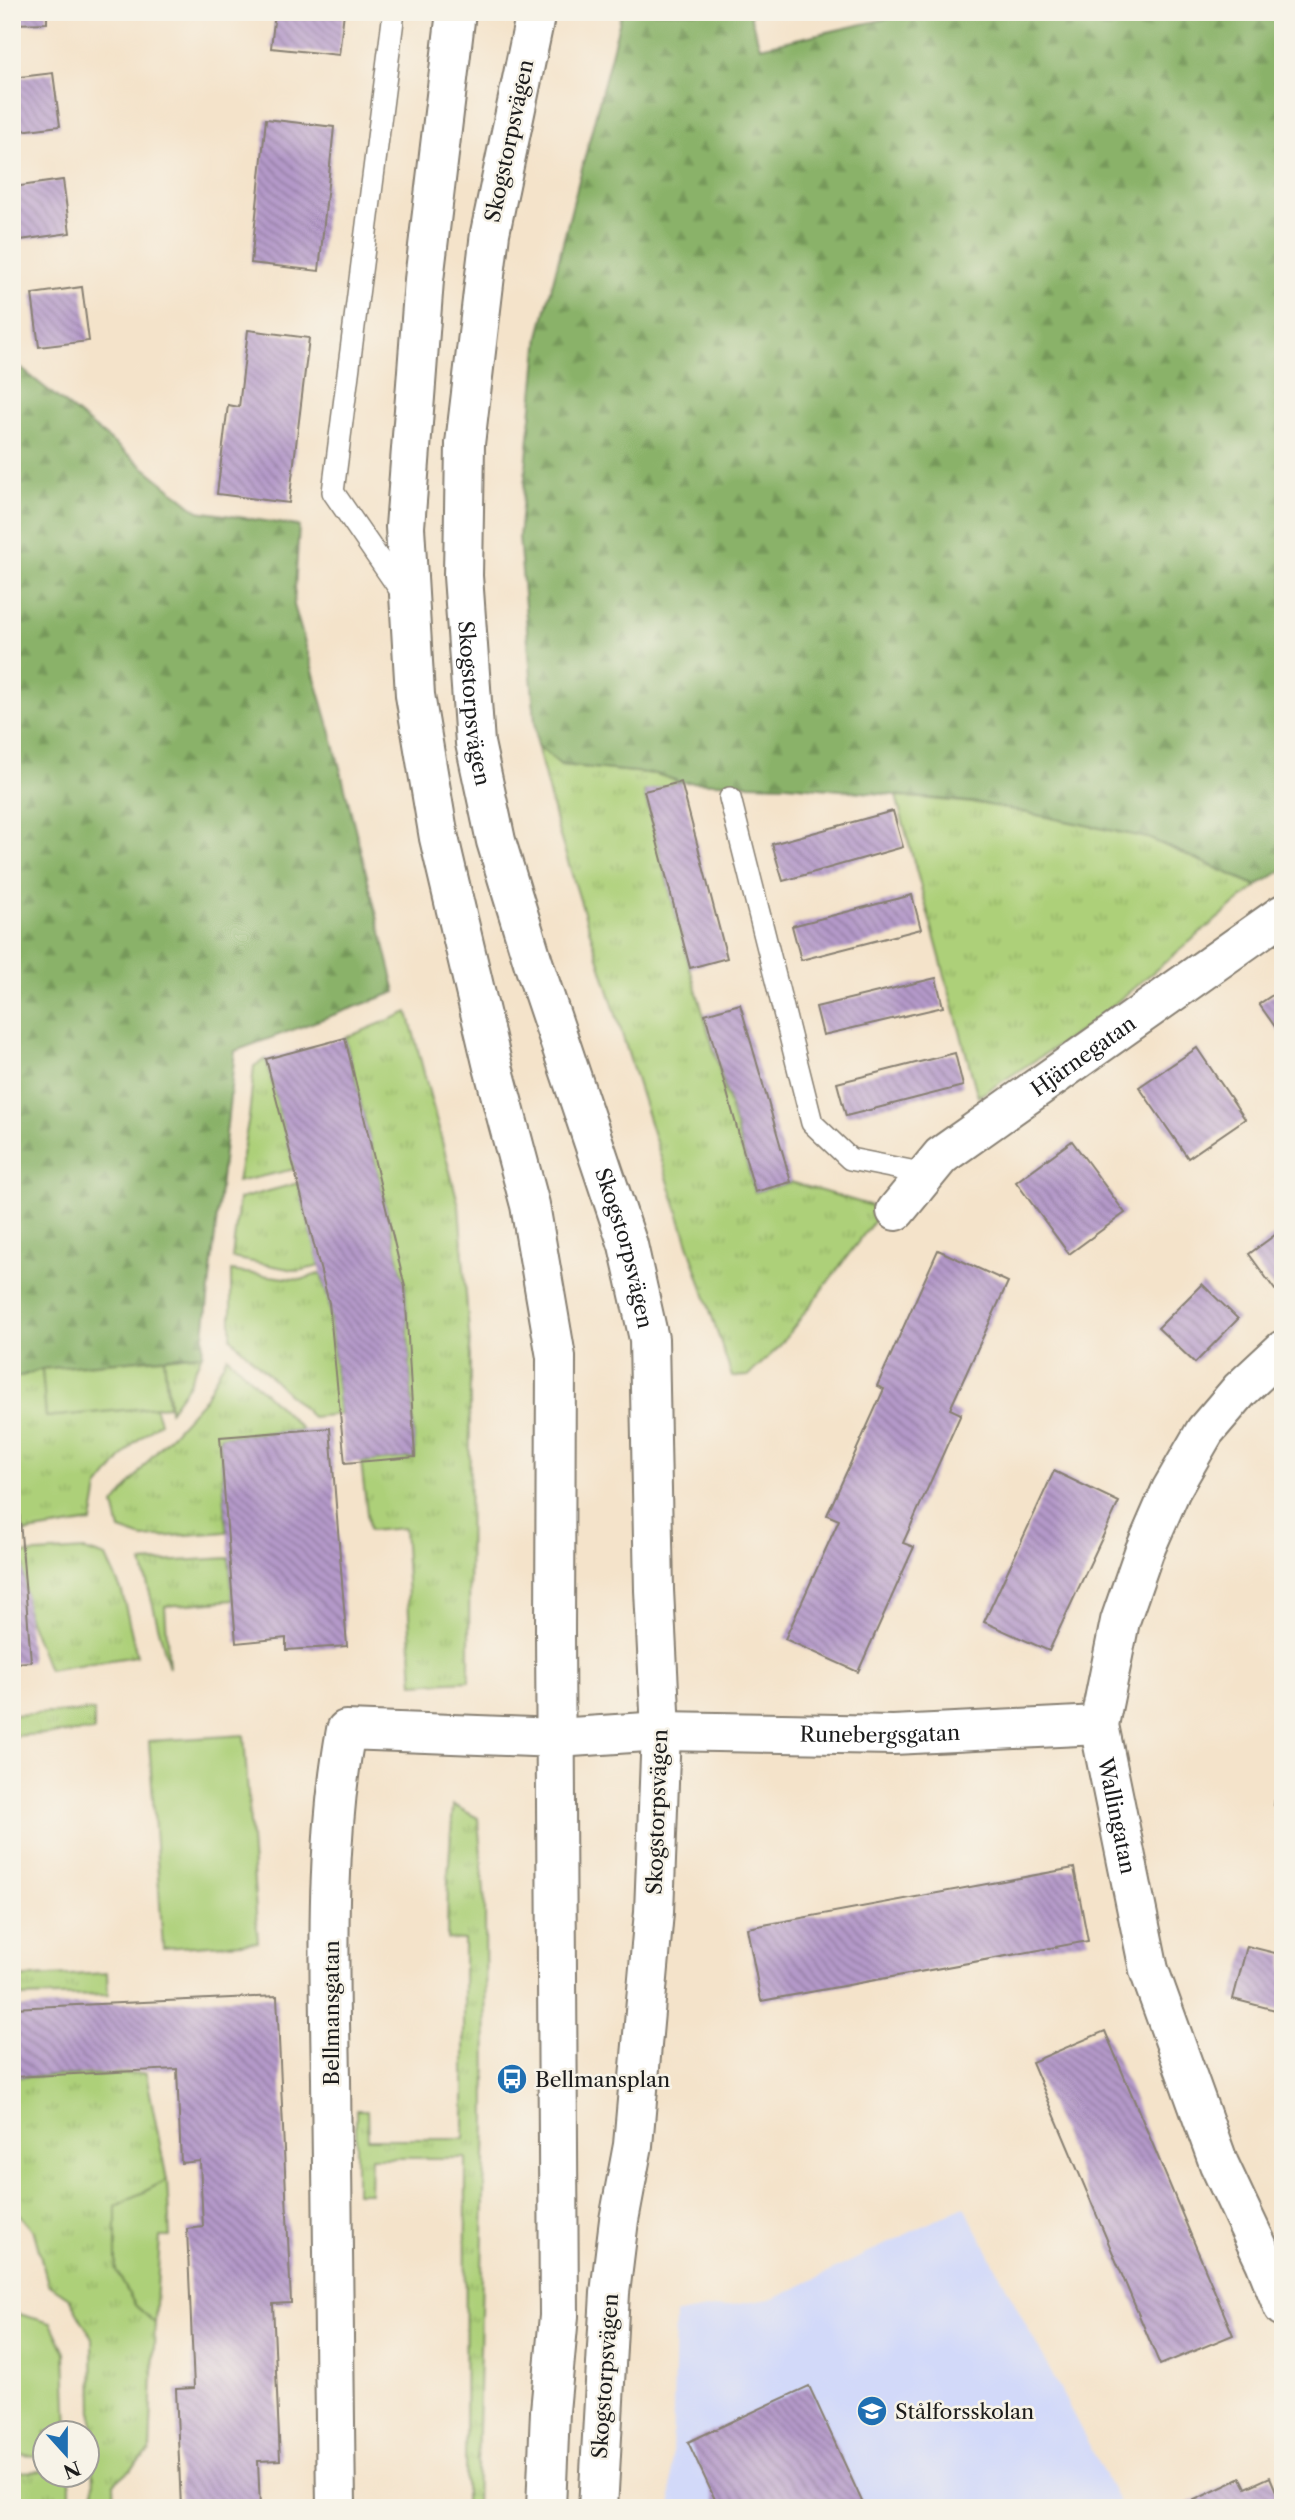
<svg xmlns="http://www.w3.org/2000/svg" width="1295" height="2520" viewBox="0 0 1295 2520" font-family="'Libre Caslon Text',serif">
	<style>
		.built { fill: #d2d9f9 }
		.grass { fill: url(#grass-tufts); stroke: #64764a; stroke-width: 2 }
		.forest { fill: url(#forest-firs); stroke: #536742; stroke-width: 2 }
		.green { fill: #add079; stroke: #64764a; stroke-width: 2 }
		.building { fill: url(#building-back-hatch) }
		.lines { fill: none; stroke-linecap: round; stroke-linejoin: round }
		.lane-casing { stroke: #888073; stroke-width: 24 }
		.street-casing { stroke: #888073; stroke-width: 42 }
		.secondary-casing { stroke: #888073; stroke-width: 42 }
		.lane { stroke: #fff; stroke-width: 21 }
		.street { stroke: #fff; stroke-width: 38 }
		.secondary { stroke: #fff; stroke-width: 38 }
		.labels { text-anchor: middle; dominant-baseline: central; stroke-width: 5; stroke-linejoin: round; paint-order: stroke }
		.street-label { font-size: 21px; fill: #1c1c1c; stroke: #f7f3e8 }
		.poi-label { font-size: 21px; fill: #1c1c1c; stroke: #f7f3e8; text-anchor: start }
	</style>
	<defs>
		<pattern id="grass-tufts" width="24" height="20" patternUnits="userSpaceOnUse" patternTransform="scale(1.75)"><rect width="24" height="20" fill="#add079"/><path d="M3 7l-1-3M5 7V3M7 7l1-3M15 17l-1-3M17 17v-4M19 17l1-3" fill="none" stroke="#94b268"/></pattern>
		<pattern id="forest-firs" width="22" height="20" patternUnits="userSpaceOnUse" patternTransform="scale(1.75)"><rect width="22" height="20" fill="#8ab269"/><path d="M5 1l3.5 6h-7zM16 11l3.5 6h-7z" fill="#76985a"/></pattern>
		<pattern id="building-back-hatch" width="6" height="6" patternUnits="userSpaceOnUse" patternTransform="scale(1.75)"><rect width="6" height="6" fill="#b499c9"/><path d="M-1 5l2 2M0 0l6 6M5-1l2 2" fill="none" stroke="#927ca2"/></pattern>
	</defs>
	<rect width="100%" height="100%" fill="#f7f3e8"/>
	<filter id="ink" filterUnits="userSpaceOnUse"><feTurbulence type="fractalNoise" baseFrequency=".0143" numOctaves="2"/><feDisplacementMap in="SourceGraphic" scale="14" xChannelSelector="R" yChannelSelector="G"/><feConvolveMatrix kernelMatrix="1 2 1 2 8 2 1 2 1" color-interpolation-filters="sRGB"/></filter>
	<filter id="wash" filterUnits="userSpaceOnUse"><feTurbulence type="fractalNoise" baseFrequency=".00686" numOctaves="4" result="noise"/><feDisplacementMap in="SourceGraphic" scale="28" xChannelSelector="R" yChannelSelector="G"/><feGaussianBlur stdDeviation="1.57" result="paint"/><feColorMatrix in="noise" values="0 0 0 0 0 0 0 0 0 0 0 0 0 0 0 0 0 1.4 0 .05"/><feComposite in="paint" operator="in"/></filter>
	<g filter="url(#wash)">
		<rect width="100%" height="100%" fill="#f4e3ca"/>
		<polygon class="built" points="964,2206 1122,2508 671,2508 675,2314 776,2298"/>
		<g class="grass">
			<polygon points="537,745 561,765 656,774 681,782 644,792 690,968 755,1192 791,1182 883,1209 778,1348 748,1376 732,1377 688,1244 558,830"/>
			<polygon points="896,796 984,804 1148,838 1257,886 1088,1026 978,1097"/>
			<polygon points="408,1012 459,1206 470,1345 469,1681 413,1684 404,1528 369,1531 361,1462 415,1457 405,1287 345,1038"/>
			<polygon points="266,1059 295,1169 237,1182 249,1117 254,1066"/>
			<polygon points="298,1183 320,1266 299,1271 232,1258 239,1199"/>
			<polygon points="231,1271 301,1280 321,1273 329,1303 340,1414 312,1417 231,1338"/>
			<polygon points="202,1354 188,1385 170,1410 164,1358"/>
			<polygon points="227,1356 303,1430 220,1437 227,1532 143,1538 120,1530 114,1505 153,1455 205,1398"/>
			<polygon points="42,1369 46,1417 155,1407 160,1422 133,1444 98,1488 92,1522 21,1533 12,1424 12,1379"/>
			<polygon points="85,1550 106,1557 122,1592 137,1656 48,1670 27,1615 22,1554"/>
			<polygon points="229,1558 233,1600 165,1606 169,1668 142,1563"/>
			<polygon points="94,1711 94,1731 12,1736 12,1715"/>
			<polygon points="453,1805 478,1818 485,1904 486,2118 476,2508 465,2508 466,2158 371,2158 370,2193 356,2193 356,2110 367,2110 368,2139 464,2139 464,1940 447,1939 448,1876"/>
			<polygon points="107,1973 108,1995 12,1997 12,1978"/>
			<polygon points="146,2073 167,2180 116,2206 135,2305 155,2323 150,2452 114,2484 115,2508 94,2508 92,2338 69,2298 48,2284 34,2232 12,2206 12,2077"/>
			<polygon points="45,2471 46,2474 70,2475 70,2508 12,2508 12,2472"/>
		</g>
		<g class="forest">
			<polygon points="622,12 749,12 760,47 917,12 1283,12 1283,870 1257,886 1148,838 979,803 787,785 681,782 656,774 561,765 537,745 519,537 539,336"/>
			<polygon points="12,361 198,511 299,526 294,605 333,740 396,992 235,1051 202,1354 42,1369 12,1379"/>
		</g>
		<g class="green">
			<polygon points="164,1358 168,1406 46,1417 42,1369"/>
			<polygon points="244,1735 258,1942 163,1948 149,1741"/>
			<polygon points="167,2180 170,2237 160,2237 155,2323 135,2305 116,2270 116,2206"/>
			<polygon points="12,2312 51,2323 65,2353 68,2432 46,2432 45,2456 12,2455"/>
		</g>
		<g id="blocks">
			<g class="building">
				<polygon points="12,12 47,12 47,23 12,24"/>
				<polygon points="275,12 344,12 339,55 271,48"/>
				<polygon points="53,73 60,126 12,132 12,78"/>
				<polygon points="266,119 334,127 319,271 251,263"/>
				<polygon points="63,180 70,233 20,240 13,187"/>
				<polygon points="82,287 89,341 39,347 32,294"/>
				<polygon points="248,330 309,338 289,503 217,494 228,405 239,407"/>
				<polygon points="681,782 727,958 690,968 644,791"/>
				<polygon points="893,811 903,847 783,881 772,844"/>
				<polygon points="912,895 921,929 801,960 792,926"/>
				<polygon points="936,978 943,1007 823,1035 816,1007"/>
				<polygon points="1283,988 1283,1038 1259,1004"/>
				<polygon points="740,1004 791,1182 755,1192 705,1014"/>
				<polygon points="345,1038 405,1287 415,1457 345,1463 329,1303 266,1059"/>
				<polygon points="1197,1048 1245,1119 1188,1158 1139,1087"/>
				<polygon points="955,1053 963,1086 846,1116 837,1083"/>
				<polygon points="1072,1141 1125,1213 1069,1254 1016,1182"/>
				<polygon points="1283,1229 1283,1285 1275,1290 1249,1254"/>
				<polygon points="938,1250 1008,1282 950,1409 961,1414 903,1543 914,1547 858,1672 785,1639 839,1520 827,1515 884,1389 877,1386"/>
				<polygon points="1202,1284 1238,1319 1195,1363 1158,1328"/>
				<polygon points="330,1428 347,1646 286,1650 286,1638 236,1643 220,1437"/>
				<polygon points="12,1442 14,1442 31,1662 12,1663"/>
				<polygon points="1054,1471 1119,1502 1049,1651 984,1622"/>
				<polygon points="1281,1762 1283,1762 1283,1806 1274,1805"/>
				<polygon points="1074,1868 1088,1941 761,2001 747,1928"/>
				<polygon points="1247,1946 1283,1955 1283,2012 1233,1999"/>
				<polygon points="277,1996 291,2303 273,2304 280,2460 258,2461 260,2508 181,2508 176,2389 194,2388 187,2229 203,2227 200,2161 181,2163 177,2069 12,2077 12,2008"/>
				<polygon points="1105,2031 1233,2335 1160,2365 1032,2062"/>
				<polygon points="809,2386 865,2508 719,2508 688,2442"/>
				<polygon points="1270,2477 1283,2508 1188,2508 1186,2504 1241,2478 1246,2488"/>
			</g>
		</g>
	</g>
	<g filter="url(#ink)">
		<use href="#blocks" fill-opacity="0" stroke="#888073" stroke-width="2"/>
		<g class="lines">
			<g class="lane-casing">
				<g id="lane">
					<polyline points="394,12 333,492 403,594"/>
					<polyline points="730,798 812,1123 850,1159 926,1174"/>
				</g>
			</g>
			<g class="street-casing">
				<g id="street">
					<path id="s1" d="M896,1211L941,1156L1283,914"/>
					<path id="s2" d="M1283,1350L1240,1390L1205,1431L1171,1490L1144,1552L1120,1621L1099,1725L1149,1970L1219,2164L1265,2262L1283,2307"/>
					<path id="s3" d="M661,1731L893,1735L1099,1725"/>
					<path d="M336,2508C334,2365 332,2222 331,2079C329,1963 325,1845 346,1730L557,1738"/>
				</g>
			</g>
			<g class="secondary-casing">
				<g id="secondary">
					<polyline points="456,12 424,280 405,527 415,695 439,838 492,1063 530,1205 556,1357 555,1631 559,2316 550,2411 546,2508"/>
					<path id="s4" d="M536,12L490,233L465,444L463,576L475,743L496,841L533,962L628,1245L649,1339L654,1590L661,1731L654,1912L633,2145L619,2220L610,2293L598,2508"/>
					<polyline points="557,1738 661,1731"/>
				</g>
			</g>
			<use href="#lane" class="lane"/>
			<use href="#street" class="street"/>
			<use href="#secondary" class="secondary"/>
		</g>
	</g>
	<defs>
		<g id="bus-disc" transform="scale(1.575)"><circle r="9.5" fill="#1f6fb2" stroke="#f7f3e8"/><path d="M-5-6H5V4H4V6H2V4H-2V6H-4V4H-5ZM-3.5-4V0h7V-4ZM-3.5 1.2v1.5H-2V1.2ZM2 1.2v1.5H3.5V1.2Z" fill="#fff"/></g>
		<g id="school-disc" transform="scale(1.575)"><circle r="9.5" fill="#1f6fb2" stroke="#f7f3e8"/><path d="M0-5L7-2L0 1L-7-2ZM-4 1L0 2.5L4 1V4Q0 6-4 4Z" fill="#fff"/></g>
	</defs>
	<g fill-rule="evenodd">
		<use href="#bus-disc" x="512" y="2079"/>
		<use href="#school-disc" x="872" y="2411"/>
	</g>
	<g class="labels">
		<g class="street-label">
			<text transform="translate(509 141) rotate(-78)">Skogstorpsvägen</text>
			<text stroke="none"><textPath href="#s4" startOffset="698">Skogstorpsvägen</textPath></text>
			<text stroke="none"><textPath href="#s1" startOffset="245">Hjärnegatan</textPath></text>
			<text stroke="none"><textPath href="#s4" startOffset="1265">Skogstorpsvägen</textPath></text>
			<text stroke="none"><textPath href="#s3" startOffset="219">Runebergsgatan</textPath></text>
			<text transform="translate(657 1812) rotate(-88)">Skogstorpsvägen</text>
			<text stroke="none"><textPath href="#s2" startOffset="520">Wallingatan</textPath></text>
			<text transform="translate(331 2013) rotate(-90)">Bellmansgatan</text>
			<text transform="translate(605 2376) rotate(-86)">Skogstorpsvägen</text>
		</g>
		<g class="poi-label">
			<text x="535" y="2079">Bellmansplan</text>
			<text x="895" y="2411">Stålforsskolan</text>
		</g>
	</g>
	<rect width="1295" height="2520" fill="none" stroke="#f7f3e8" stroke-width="42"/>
	<g transform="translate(66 2454) rotate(159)"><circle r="33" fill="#f7f3e8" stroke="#9f9d96" stroke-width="2"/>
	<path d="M0-5L12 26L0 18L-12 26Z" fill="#1f6fb2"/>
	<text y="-10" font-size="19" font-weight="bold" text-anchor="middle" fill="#1c1c1c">N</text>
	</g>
</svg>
